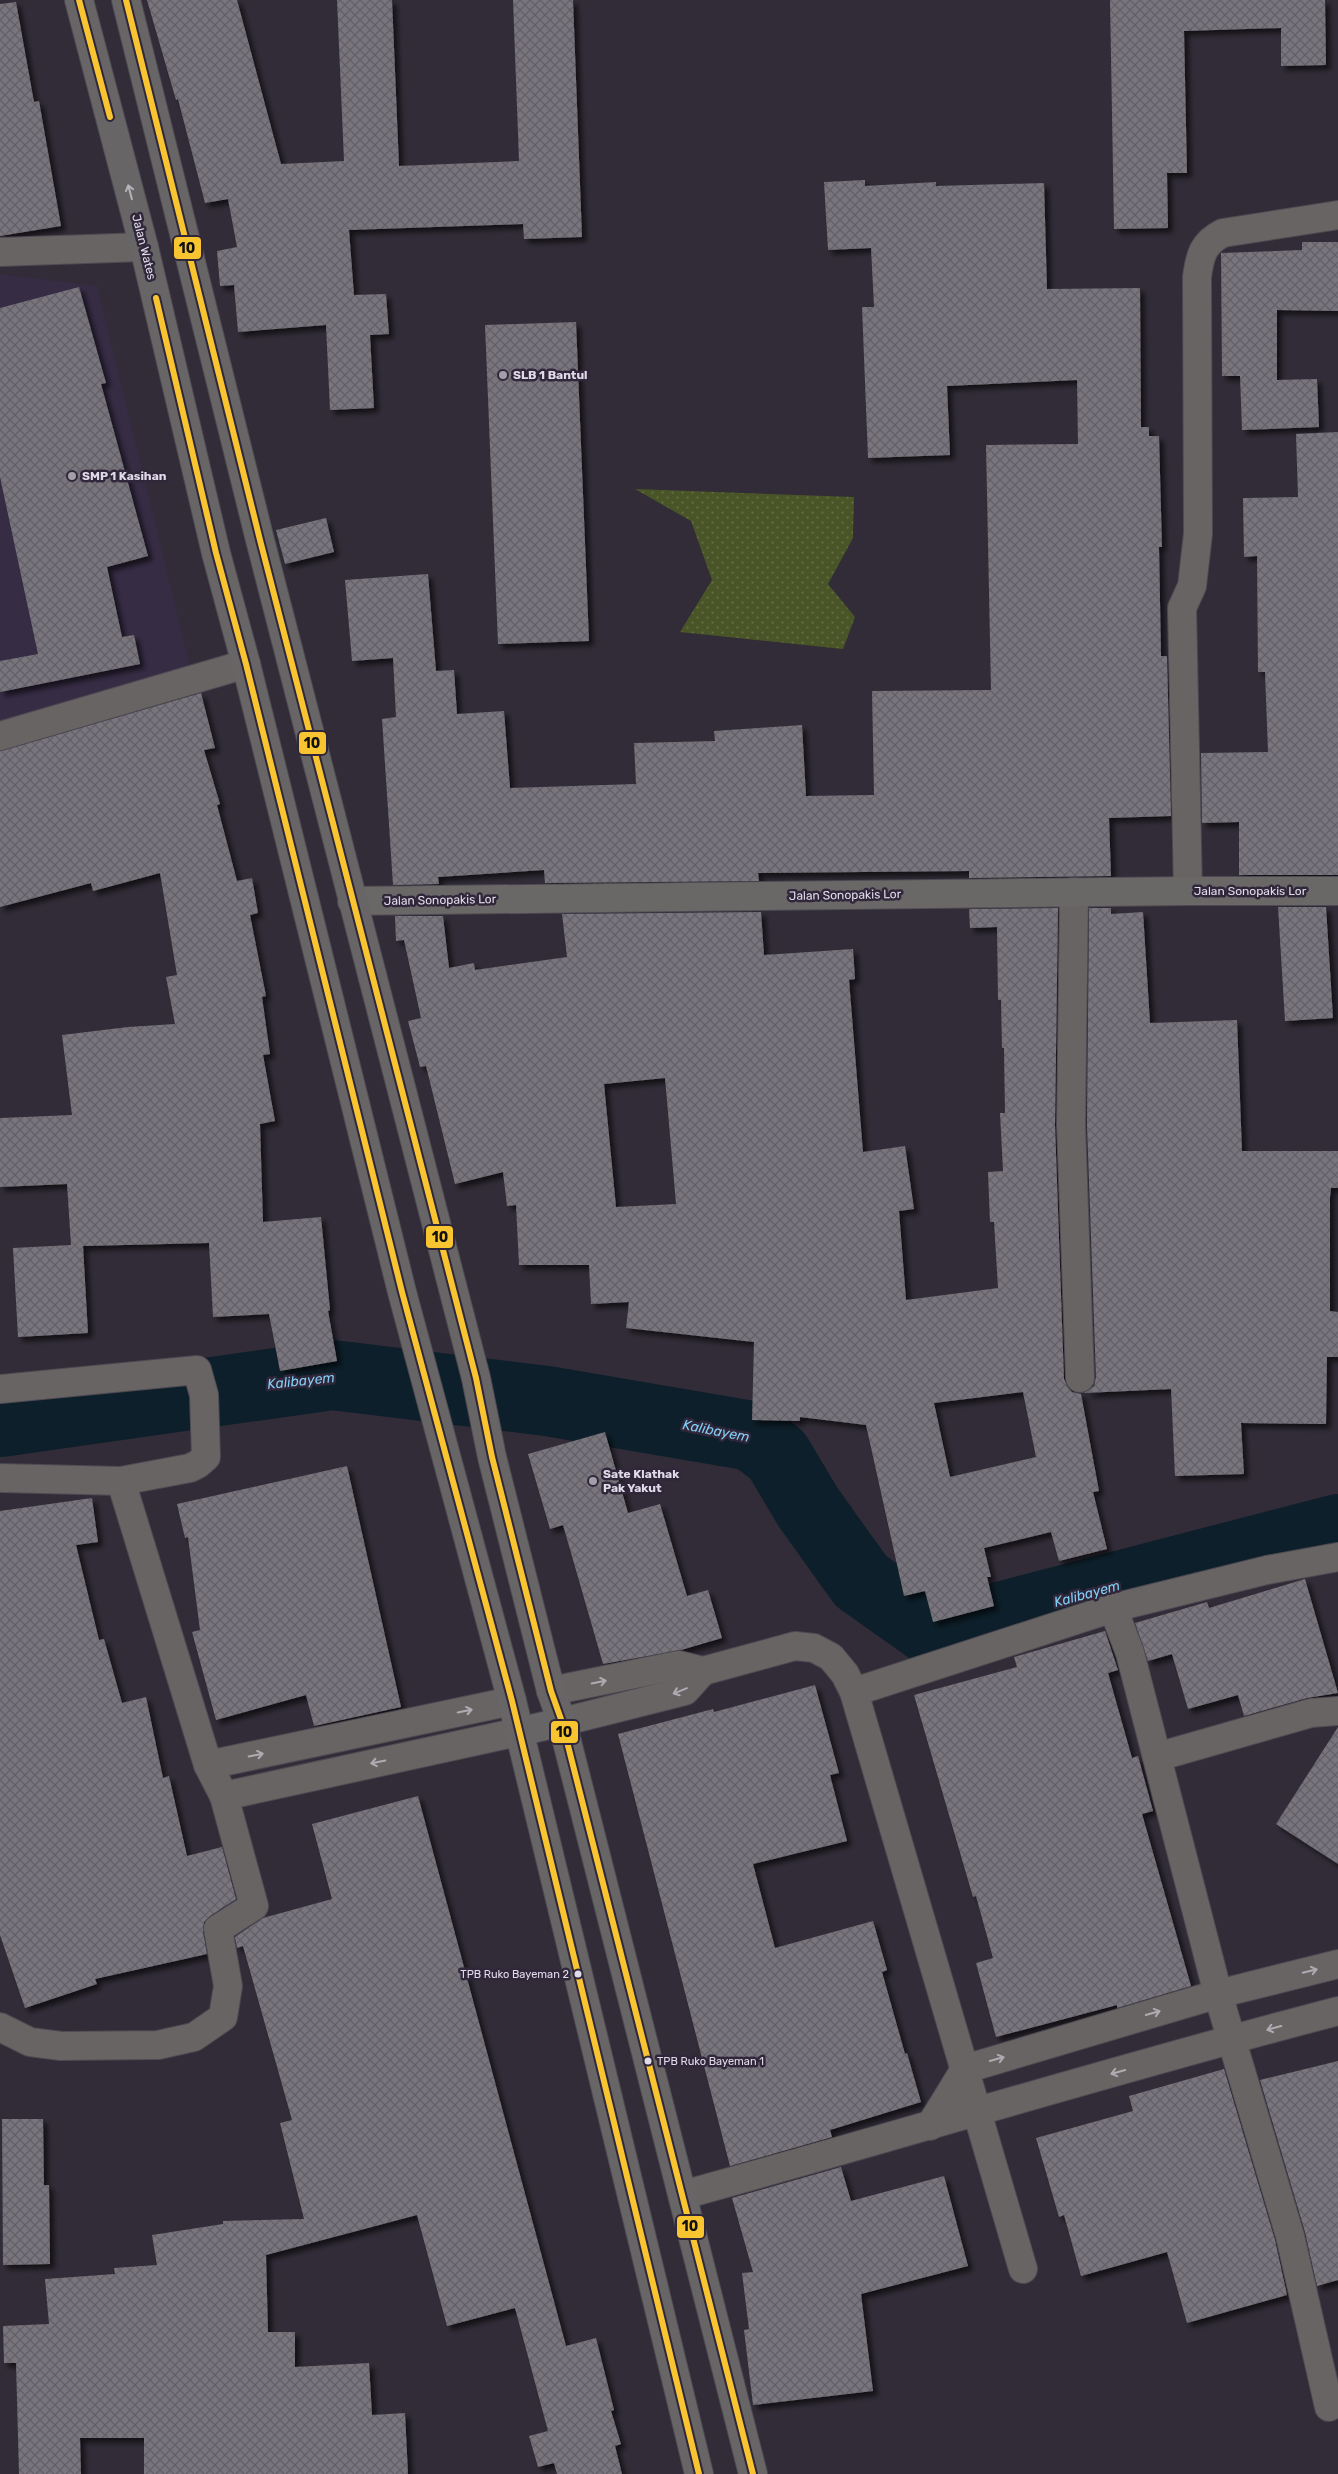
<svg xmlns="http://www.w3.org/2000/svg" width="1338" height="2474" viewBox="0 0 1338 2474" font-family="Rubik,sans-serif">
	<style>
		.built { fill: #362c44 }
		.park { fill: url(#park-dots) }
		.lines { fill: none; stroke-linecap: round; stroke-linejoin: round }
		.river { stroke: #0d1f2a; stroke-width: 70 }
		.building { fill: url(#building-cross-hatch); fill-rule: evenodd; filter: url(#shadow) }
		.street-casing { stroke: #4d4952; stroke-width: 30 }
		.secondary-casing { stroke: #4d4952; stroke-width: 30 }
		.primary-casing { stroke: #4d4952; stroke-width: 30 }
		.street { stroke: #676463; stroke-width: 28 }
		.secondary { stroke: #6a6767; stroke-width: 28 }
		.primary { stroke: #686566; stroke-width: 28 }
		.bus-1-casing { stroke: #30273b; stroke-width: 10 }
		.bus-1 { stroke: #f8c530; stroke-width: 6 }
		.oneway { stroke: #b6b2ba }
		.oneway2 { stroke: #b0abb3 }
		.poi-dot { fill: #a39eaa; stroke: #30273b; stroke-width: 2 }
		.bus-dot { fill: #e0dbe8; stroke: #30273b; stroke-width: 2 }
		.labels { text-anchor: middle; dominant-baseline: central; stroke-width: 5; stroke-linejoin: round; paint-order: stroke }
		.bus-label { font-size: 11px; fill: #e0dbe8; stroke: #30273b; text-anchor: end }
		.street-label { font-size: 12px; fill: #e0dbe8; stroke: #30273b }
		.poi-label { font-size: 12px; font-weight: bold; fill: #e0dbe8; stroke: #30273b; text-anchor: start }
		.water-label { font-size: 14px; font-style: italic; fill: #83cef5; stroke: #30273b }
		.line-badge { stroke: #30273b; stroke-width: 2 }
		.pale-badge-label { font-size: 14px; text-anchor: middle; font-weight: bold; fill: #111 }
	</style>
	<defs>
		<pattern id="park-dots" width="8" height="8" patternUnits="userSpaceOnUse" patternTransform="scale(1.25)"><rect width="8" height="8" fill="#4a5527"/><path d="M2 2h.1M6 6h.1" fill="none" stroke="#646d46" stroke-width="1.8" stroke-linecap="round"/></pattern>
		<pattern id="building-cross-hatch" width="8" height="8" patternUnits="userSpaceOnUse" patternTransform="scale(1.25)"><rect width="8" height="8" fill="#78747d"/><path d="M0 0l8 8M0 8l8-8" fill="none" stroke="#636067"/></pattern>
		<filter id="shadow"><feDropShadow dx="4.5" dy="4.5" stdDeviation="2.5" flood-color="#0009"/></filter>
	</defs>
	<rect width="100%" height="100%" fill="#312c37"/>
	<polygon class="built" points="0,274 97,286 190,666 0,727"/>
	<polygon class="park" points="635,489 854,497 853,538 828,584 855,617 843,649 680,632 712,580 691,521"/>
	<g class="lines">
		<polyline class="river" points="0,1422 332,1375 547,1401 752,1436 777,1455 808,1507 861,1581 930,1630 988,1620 1338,1529"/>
	</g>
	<g class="building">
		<polygon points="147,0 237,0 281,164 344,161 337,0 392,0 399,166 519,161 513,0 573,0 582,237 524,239 523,224 349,230 354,295 386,294 389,334 370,335 374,408 330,410 326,325 238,332 234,285 220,286 217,251 237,247 228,199 205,203 178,99 176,100"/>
		<polygon points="1110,0 1325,0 1326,65 1281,66 1281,28 1184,31 1187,173 1167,173 1168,228 1114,229"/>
		<polygon points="16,2 34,102 39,101 61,226 0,236 0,4"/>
		<polygon points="865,180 865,186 936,182 936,186 1044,183 1047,289 1140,288 1141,427 1149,427 1149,436 1159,436 1162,547 1159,547 1161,656 1167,656 1171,816 1109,818 1111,876 969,878 969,871 758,873 759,881 545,883 544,870 438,877 439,884 393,885 382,719 396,717 393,658 352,661 345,580 428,574 436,671 454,670 457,714 504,711 510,788 636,784 634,743 715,741 714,731 802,725 806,796 874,795 872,691 991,690 986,445 1078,444 1077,380 947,386 950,455 868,458 862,307 874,307 871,248 828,250 824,182"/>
		<polygon points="1302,242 1338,242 1338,311 1277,310 1277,380 1317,379 1319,427 1242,430 1240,376 1222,376 1221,253 1302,250"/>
		<polygon points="79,287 106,383 101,384 148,556 107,567 122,637 134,635 140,664 0,692 0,661 38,654 0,477 0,308"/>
		<polygon points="576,322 589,641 498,644 485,325"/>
		<polygon points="1338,432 1338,875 1239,875 1239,822 1202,823 1201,753 1268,752 1265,672 1258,672 1257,556 1244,557 1243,498 1298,497 1296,434"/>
		<polygon points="326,518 334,552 285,564 276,530"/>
		<polygon points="201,693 215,748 204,750 220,804 217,805 237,881 252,878 258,913 250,915 266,996 262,997 270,1054 263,1055 275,1121 260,1124 263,1222 321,1217 330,1310 328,1311 337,1361 280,1371 269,1314 213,1317 209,1243 83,1246 88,1333 18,1337 13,1248 71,1245 67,1184 0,1187 0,1118 72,1115 62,1035 128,1027 175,1024 166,977 177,975 160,873 93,891 91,883 0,907 0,751"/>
		<polygon points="1278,907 1326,907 1333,1018 1285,1021"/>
		<path d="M1058,908L1055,1125L1064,1379L1067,1386L1072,1392L1081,1394L1099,1491L1093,1492L1107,1549L1059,1561L1051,1532L984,1548L991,1577H987L994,1606L933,1622L925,1591L904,1596L866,1425L800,1417V1421L752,1420L754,1342L626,1328L629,1302L591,1304L589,1265H519L516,1205L507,1206L503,1172L455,1184L426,1066L420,1067L408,1021L421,1018L404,940L396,941L395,916H443L449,968L474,963L475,970L567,957L562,914L761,912L764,955L853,949L855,979L849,980L863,1152L905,1146L914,1209L899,1211L906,1300L998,1288L994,1222H990L988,1172L1003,1171L1000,1113H1005L1004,1048H1002L1001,1000H998L997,927L970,928L969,909ZM665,1078L676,1204L616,1207L604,1084ZM1023,1392L1036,1457L950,1477L934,1403Z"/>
		<polygon points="1089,908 1111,908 1111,914 1143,912 1150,1023 1237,1020 1242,1151 1338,1151 1338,1188 1331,1188 1330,1197 1330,1311 1338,1312 1338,1357 1327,1357 1326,1424 1241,1423 1244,1474 1175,1476 1171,1389 1084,1393 1094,1386 1096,1377 1087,1125"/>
		<polygon points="605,1432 628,1513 660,1504 687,1596 708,1590 722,1638 681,1650 603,1664 563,1525 550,1529 528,1454"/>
		<polygon points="347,1466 401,1707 314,1726 306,1695 216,1720 192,1632 200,1630 188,1537 185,1538 177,1504"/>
		<polygon points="92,1498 98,1542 76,1545 99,1640 104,1639 122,1703 146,1697 163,1778 169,1776 187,1856 222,1847 236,1899 210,1916 204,1922 203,1932 207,1954 95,1979 97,1984 25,2008 0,1935 0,1511"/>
		<polygon points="1305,1579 1338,1693 1307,1698 1244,1716 1238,1695 1188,1709 1172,1654 1148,1661 1135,1623 1207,1602 1209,1608"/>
		<polygon points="1105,1631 1118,1670 1108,1673 1132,1758 1138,1756 1153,1811 1142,1814 1191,1986 1117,2008 1117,2005 996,2037 976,1963 993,1958 976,1896 973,1897 914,1695 1017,1667 1014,1657"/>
		<polygon points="815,1685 839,1773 830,1775 847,1841 753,1864 775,1948 873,1921 887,1970 882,1972 905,2054 907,2053 921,2102 830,2130 832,2137 730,2166 618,1734 713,1709 714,1712"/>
		<polygon points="1338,1727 1338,1864 1276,1824"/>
		<polygon points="418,1796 566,2346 596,2338 614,2410 611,2411 621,2444 615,2446 622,2474 557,2474 554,2463 538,2467 529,2436 548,2431 515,2308 447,2326 417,2215 266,2255 268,2332 295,2332 295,2367 369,2363 372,2415 405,2413 408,2474 144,2474 144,2438 80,2438 81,2474 19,2474 16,2363 4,2363 3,2326 49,2324 45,2279 115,2274 114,2268 157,2265 152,2235 223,2224 223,2221 304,2219 280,2123 292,2120 243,1946 237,1948 235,1937 263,1918 332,1899 312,1824"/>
		<polygon points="1338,2061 1338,2280 1317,2286 1305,2232 1260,2080"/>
		<polygon points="1224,2069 1275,2240 1287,2295 1187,2323 1167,2252 1081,2276 1064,2215 1059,2217 1036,2138 1133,2111 1129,2096"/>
		<polygon points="2,2119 43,2119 44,2185 49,2185 50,2264 3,2265"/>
		<polygon points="841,2167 851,2201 944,2176 968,2266 861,2294 873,2391 753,2405 744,2330 749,2329 742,2273 753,2272 732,2198"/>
	</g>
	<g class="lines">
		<g class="street-casing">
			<g id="street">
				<polyline points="0,252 144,247"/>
				<polyline points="0,736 246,664"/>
				<path d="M1188,891L1182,608L1192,586L1198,534L1197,277C1200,255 1203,243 1223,233L1338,215"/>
				<polyline points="1074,892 1071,1125 1080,1378"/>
				<polyline points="0,1389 197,1370 204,1395 206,1457 198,1464 190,1468 121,1481"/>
				<polyline points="0,1478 121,1481 208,1765 224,1796 254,1906 218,1929 228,1986 223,2017 194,2037 158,2045 61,2046 30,2042 0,2027"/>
				<polyline points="1113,1608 1267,1570 1338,1557"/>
				<polyline points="551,1691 679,1665 703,1671 795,1646 814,1648 831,1657 845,1674 854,1692 1023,2269"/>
				<polyline points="854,1692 1113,1608 1130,1653 1218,1994 1290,2236 1329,2407"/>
				<polyline points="562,1722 685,1691 703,1671"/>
				<polyline points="1157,1757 1311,1713 1338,1711"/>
				<polyline points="208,1765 512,1701"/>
				<polyline points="224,1796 518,1732"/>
				<polyline points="930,2126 965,2069 1218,1994 1338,1964"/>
				<path d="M683,2195C901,2135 1119,2068 1338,2011"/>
			</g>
		</g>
		<g class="secondary-casing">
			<polyline id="secondary" points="352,901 1188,891 1338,891"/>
		</g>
		<g class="primary-casing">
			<g id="primary">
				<polyline points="79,0 144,247 216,553 246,664 402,1292 512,1701 699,2474"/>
				<polyline points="126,0 260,540 476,1378 492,1457 551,1691 562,1722 753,2474"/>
				<polyline points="518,1732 562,1722"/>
			</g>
		</g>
		<use href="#street" class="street"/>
		<use href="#secondary" class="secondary"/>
		<use href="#primary" class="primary"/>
		<g class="bus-1-casing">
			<g id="bus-1">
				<polyline points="79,0 110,117"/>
				<polyline points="126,0 260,540 476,1378 492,1457 551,1691 562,1722 753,2474"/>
				<polyline points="156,298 216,553 246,664 402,1292 512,1701 699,2474"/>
			</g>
		</g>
		<use href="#bus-1" class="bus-1"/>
	</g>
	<defs><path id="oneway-shaft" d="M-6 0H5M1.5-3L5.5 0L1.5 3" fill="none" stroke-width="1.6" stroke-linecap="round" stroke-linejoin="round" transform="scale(1.25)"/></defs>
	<use class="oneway" href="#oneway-shaft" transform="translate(130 192) rotate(-105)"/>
	<g class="oneway2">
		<use href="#oneway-shaft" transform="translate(599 1682) rotate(-11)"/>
		<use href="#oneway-shaft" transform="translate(680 1691) rotate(158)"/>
		<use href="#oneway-shaft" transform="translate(465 1711) rotate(-12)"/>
		<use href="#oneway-shaft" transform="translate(256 1755) rotate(-12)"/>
		<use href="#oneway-shaft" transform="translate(378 1762) rotate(168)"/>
		<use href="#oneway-shaft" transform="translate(1310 1971) rotate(-14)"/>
		<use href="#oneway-shaft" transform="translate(1153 2013) rotate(-16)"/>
		<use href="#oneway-shaft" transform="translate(1274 2028) rotate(165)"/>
		<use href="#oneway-shaft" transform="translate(997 2059) rotate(-16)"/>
		<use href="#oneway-shaft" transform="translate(1118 2072) rotate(164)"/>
	</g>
	<g class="poi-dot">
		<circle cx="503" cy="375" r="5"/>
		<circle cx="72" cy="476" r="5"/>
		<circle cx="593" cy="1481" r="5"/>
	</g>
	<g class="bus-dot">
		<circle cx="578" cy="1974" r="4.5"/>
		<circle cx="648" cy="2061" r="4.5"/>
	</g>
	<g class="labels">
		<g class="bus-label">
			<text x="569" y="1974">TPB Ruko Bayeman 2</text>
			<text x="657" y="2061" text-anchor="start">TPB Ruko Bayeman 1</text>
		</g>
		<g class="street-label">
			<text transform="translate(144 247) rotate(76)">Jalan Wates</text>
			<text x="1250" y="891">Jalan Sonopakis Lor</text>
			<text transform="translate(845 895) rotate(-1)">Jalan Sonopakis Lor</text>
			<text transform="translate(440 900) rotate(-1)">Jalan Sonopakis Lor</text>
		</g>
		<g class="poi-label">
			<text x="513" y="375">SLB 1 Bantul</text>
			<text x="82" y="476">SMP 1 Kasihan</text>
			<text x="603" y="1474">Sate Klathak<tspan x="603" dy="14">Pak Yakut</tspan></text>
		</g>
		<g class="water-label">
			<text transform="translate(301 1381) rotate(-6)">Kalibayem</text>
			<text transform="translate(716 1431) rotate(11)">Kalibayem</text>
			<text transform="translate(1087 1594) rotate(-15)">Kalibayem</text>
		</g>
	</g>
	<g class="line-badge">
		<rect x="173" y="236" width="29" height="24" rx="5" fill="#f8c530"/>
		<rect x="298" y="731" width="29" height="24" rx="5" fill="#f8c530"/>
		<rect x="425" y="1225" width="29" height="24" rx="5" fill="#f8c530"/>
		<rect x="550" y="1720" width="29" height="24" rx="5" fill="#f8c530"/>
		<rect x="676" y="2215" width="29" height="24" rx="5" fill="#f8c530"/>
	</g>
	<g class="pale-badge-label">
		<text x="187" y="253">10</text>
		<text x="312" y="748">10</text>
		<text x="440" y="1242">10</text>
		<text x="564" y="1737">10</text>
		<text x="690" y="2231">10</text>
	</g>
</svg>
